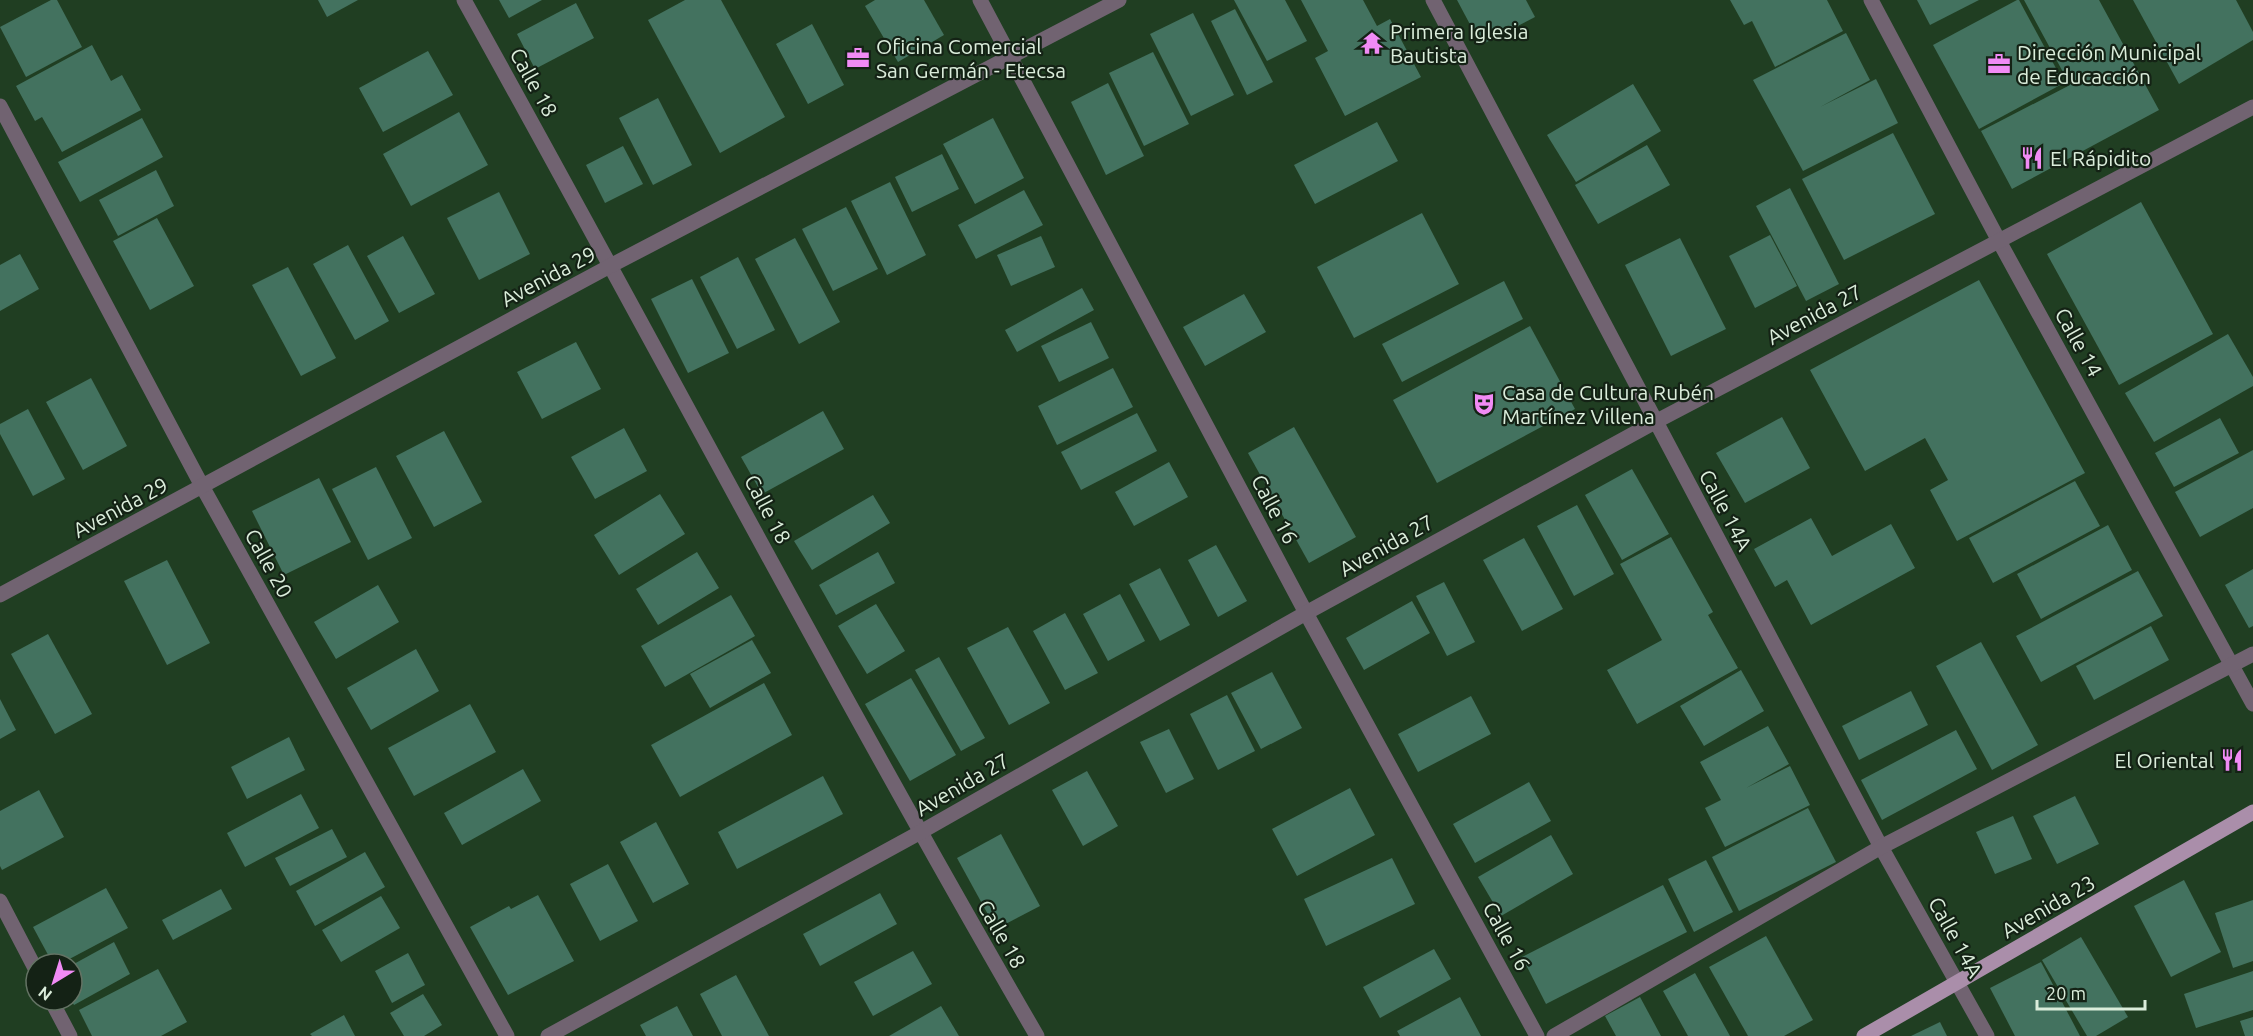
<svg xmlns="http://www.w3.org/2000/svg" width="2253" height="1036" viewBox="0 0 2253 1036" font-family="Ubuntu,sans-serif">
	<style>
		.building { fill: #43725f }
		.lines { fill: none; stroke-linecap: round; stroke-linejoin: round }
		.minor { stroke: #716371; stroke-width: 15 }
		.major { stroke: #aa8eaa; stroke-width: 15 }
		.labels { text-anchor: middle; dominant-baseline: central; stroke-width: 4.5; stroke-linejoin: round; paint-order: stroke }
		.poi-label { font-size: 21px; fill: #dbeddb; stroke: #142215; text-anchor: start }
		.street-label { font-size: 21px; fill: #dbeddb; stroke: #142215 }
	</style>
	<rect width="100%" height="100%" fill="#203e22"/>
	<g class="building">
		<polygon points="51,0 57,0 82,47 26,77 0,27"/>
		<polygon points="318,0 358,0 327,17"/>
		<polygon points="499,0 542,0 509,18"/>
		<polygon points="685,0 721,0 785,117 720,153 648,20"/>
		<polygon points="875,0 924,0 944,35 898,62 865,6"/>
		<polygon points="1234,0 1285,0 1307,41 1267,61"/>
		<polygon points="1301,0 1363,0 1377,26 1390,19 1421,77 1345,116 1315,58 1328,51"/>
		<polygon points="1457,0 1526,0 1535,17 1481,45"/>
		<polygon points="1730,0 1827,0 1843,31 1775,67 1752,21 1744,25"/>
		<polygon points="1917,0 1979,0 1930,25"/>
		<polygon points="2017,0 2019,0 2064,83 1979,129 1933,45"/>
		<polygon points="2024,0 2099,0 2159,110 2012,189 1981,131 2070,85"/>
		<polygon points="2133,0 2236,0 2253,32 2253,40 2179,84"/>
		<polygon points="576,3 594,38 535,69 517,34"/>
		<polygon points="1235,9 1273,82 1247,95 1211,21"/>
		<polygon points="1193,13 1234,95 1191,116 1150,34"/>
		<polygon points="812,24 844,85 808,104 776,44"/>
		<polygon points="1846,33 1870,80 1820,107 1876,79 1898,123 1803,171 1753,80"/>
		<polygon points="92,45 111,81 122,75 141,110 62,152 42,117 35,121 16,86"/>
		<polygon points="428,51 453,95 383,132 359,88"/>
		<polygon points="1153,52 1189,124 1144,146 1109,73"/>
		<polygon points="1108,83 1144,156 1106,175 1071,102"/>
		<polygon points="1633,84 1661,131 1576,182 1547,135"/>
		<polygon points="658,98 692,165 653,185 619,118"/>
		<polygon points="459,112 488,165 411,206 383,154"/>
		<polygon points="142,118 163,157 80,202 58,162"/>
		<polygon points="993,118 1024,178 975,204 943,144"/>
		<polygon points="1377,122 1398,161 1315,204 1294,165"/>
		<polygon points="1893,133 1935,214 1844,260 1802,179"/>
		<polygon points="1647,145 1670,185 1598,224 1575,185"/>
		<polygon points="623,146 643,184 605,203 586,165"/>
		<polygon points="942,154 959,189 912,212 895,177"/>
		<polygon points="156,170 174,206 118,236 99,200"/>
		<polygon points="890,182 926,255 887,275 851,201"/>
		<polygon points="1790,188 1839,284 1806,301 1756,206"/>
		<polygon points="1024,190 1043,225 976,259 958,225"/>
		<polygon points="499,192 530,254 479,280 447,218"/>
		<polygon points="2141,202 2213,334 2119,385 2047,254"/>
		<polygon points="846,207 878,269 833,291 802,229"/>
		<polygon points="1422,213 1459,284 1354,338 1317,267"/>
		<polygon points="157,218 194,286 150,310 113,241"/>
		<polygon points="1770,235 1797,286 1755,308 1729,256"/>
		<polygon points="403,236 435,294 399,313 367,256"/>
		<polygon points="1041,236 1055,267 1011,286 997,255"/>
		<polygon points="795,238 840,322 799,344 755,259"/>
		<polygon points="1680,238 1726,329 1671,356 1625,265"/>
		<polygon points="348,245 389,321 355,340 313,264"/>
		<polygon points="20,254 39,289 0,311 0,265"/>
		<polygon points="738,257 775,330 737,349 700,277"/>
		<polygon points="288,267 336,358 301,376 252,285"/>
		<polygon points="692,279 729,353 688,373 651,299"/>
		<polygon points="1979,280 2085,473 1957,541 1930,490 1948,480 1925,438 1865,471 1810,370"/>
		<polygon points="1504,281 1523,319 1402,382 1382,344"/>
		<polygon points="1082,288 1094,310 1017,352 1005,330"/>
		<polygon points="1244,294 1266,332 1205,366 1183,327"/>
		<polygon points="1091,322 1109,358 1059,382 1041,346"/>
		<polygon points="1530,326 1575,409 1437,483 1393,400"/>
		<polygon points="2228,334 2253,377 2253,386 2154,442 2125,393"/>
		<polygon points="576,342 601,389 542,419 517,372"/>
		<polygon points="1113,368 1133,407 1057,445 1038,406"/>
		<polygon points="91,378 127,446 83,470 46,402"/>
		<polygon points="28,409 65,479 33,496 0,434 0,424"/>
		<polygon points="823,411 844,449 762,494 741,457"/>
		<polygon points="1137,413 1157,451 1081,490 1061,452"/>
		<polygon points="1782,417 1810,468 1745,503 1716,453"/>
		<polygon points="2220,418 2239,453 2174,487 2155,453"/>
		<polygon points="1294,427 1356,537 1309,563 1248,453"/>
		<polygon points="624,428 647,471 595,499 571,457"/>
		<polygon points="444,431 482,502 434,527 396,456"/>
		<polygon points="2253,450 2253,508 2200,537 2175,492"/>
		<polygon points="1169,462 1188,497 1134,526 1115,492"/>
		<polygon points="376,467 412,538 368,560 332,489"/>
		<polygon points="1632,469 1669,534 1622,560 1585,495"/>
		<polygon points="319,478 351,542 284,575 252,511"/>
		<polygon points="2075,481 2100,526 1993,583 1969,538"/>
		<polygon points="660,494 685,534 619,575 594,535"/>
		<polygon points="873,495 890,523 812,570 794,541"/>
		<polygon points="1577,505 1614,574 1574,596 1537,526"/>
		<polygon points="1811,518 1832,556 1891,524 1915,568 1811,625 1787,580 1775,587 1754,549"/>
		<polygon points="2108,525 2132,570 2041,619 2017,574"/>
		<polygon points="1671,537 1713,612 1708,615 1738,668 1637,724 1607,670 1662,640 1620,564"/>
		<polygon points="1524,538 1563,609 1522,631 1483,560"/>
		<polygon points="1216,545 1247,601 1218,617 1188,560"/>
		<polygon points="697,552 719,588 658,625 636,589"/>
		<polygon points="878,552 895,583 836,615 819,585"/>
		<polygon points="167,560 210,643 167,665 124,581"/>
		<polygon points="1160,568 1190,625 1160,641 1129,584"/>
		<polygon points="2253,569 2253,626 2249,628 2225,585"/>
		<polygon points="2138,571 2163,616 2041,682 2016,636"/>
		<polygon points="1444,582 1475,642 1447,656 1416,596"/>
		<polygon points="378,585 399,622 336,659 314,622"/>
		<polygon points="1120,594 1145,641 1108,661 1083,614"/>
		<polygon points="731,595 755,636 665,687 641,646"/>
		<polygon points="1412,601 1430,633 1364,670 1346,638"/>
		<polygon points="876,604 905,651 867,674 838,626"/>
		<polygon points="1065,613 1098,673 1065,690 1033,631"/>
		<polygon points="2151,626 2169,660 2094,700 2076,666"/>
		<polygon points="1008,627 1050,703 1009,725 967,648"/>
		<polygon points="48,634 92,714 55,734 11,654"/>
		<polygon points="752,640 771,673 710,708 690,674"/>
		<polygon points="1981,642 2038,745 1992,770 1936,666"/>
		<polygon points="416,649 439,691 371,730 347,688"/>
		<polygon points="939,657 985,738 961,751 915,670"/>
		<polygon points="1741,670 1764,711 1704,746 1680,706"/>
		<polygon points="1272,672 1302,728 1261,749 1231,693"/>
		<polygon points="911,678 956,755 910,781 865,704"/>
		<polygon points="764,683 792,735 680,797 651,745"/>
		<polygon points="1911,691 1928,725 1859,760 1842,726"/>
		<polygon points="1227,695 1255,751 1218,770 1190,714"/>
		<polygon points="1471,696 1491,734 1418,772 1398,734"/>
		<polygon points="0,699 16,730 0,739"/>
		<polygon points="470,704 496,752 414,796 388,748"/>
		<polygon points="1768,726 1789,764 1746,788 1790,766 1810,805 1725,847 1705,808 1721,800 1700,762"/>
		<polygon points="1169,729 1194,779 1166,793 1140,742"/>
		<polygon points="1956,730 1977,769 1882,820 1861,780"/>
		<polygon points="289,737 305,770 247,799 231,767"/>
		<polygon points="523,769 541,801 462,845 444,813"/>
		<polygon points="1087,771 1118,826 1083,846 1052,790"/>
		<polygon points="823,776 843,814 737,869 718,832"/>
		<polygon points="1529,782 1551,821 1475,863 1453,824"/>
		<polygon points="1350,788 1375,835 1297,876 1272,829"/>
		<polygon points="39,790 64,837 2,870 0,866 0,811"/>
		<polygon points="301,794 319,828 245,867 227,833"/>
		<polygon points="2075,796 2099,844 2057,864 2033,816"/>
		<polygon points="1808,808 1836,862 1739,911 1712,857"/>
		<polygon points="2013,816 2032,859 1995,874 1976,832"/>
		<polygon points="656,822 689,884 653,903 620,842"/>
		<polygon points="332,829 347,857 290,886 275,858"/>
		<polygon points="1001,834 1040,906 996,929 957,858"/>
		<polygon points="1551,835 1573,874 1501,916 1478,877"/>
		<polygon points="365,852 385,887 315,926 296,891"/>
		<polygon points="1392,858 1415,904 1326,946 1304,899"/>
		<polygon points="1706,860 1733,912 1694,932 1668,879"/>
		<polygon points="608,864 638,921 600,941 570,884"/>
		<polygon points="2184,880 2221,952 2171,977 2134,906"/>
		<polygon points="1663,885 1687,932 1546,1004 1522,957"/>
		<polygon points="106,888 128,928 60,964 53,964 33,927"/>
		<polygon points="221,889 232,909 173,940 162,920"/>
		<polygon points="880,893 897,924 820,966 803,934"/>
		<polygon points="538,895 574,961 508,995 470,927 509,906 511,909"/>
		<polygon points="381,896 400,928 341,962 322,930"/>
		<polygon points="2253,900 2253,961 2233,968 2215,913"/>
		<polygon points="1766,936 1813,1020 1784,1036 1748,1036 1709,967"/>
		<polygon points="2081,937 2128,1017 2096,1036 2087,1036 2042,960"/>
		<polygon points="114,942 130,974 74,1005 71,1000 72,965"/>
		<polygon points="1434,949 1451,979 1380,1018 1363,987"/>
		<polygon points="913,951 932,984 873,1016 854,982"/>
		<polygon points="408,953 425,985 392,1003 375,971"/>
		<polygon points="2041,962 2080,1036 2015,1036 1990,988"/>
		<polygon points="158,969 187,1022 161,1036 92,1036 79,1010"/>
		<polygon points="2253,971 2253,1010 2196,1028 2184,994"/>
		<polygon points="1695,973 1730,1036 1688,1036 1663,991"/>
		<polygon points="736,975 769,1036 722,1036 700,994"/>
		<polygon points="423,994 442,1025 424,1036 404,1036 390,1013"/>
		<polygon points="1460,997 1481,1036 1400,1036 1397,1031"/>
		<polygon points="1640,997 1661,1036 1616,1036 1605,1016"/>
		<polygon points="677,1006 693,1036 646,1036 640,1025"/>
		<polygon points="941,1006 959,1036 889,1036"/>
		<polygon points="344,1015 355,1036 312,1036 310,1034"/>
		<polygon points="2253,1017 2253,1036 2245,1036 2240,1021"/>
		<polygon points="1940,1022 1947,1036 1911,1036"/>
	</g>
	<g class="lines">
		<g class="minor">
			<path d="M464,0C656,345 839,695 1037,1036"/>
			<polyline points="980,0 1306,613 1537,1036"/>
			<polyline points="1433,0 1881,847 1987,1036"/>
			<polyline points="1871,0 1999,241 2253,704"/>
			<polyline points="0,106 202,486 507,1036"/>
			<polyline points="0,595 612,265 1119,0"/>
			<polyline points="0,901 36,970"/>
			<polyline points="51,1000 70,1036"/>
			<polyline points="548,1036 919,833 1306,613 1655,422 2253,107"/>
			<polyline points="1554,1036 1881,847 2253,654"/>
		</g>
		<polyline class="major" points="1864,1036 2253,812"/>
	</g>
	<defs>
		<g id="temple-bare" transform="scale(1.8)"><path d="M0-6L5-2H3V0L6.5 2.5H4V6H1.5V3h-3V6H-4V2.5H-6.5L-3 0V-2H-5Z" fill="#f18bf5" stroke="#142215" stroke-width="2.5" paint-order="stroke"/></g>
		<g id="office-bare" transform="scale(1.8)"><path d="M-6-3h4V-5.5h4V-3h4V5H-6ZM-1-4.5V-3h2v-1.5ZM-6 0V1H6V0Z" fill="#f18bf5" stroke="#142215" stroke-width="2.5" paint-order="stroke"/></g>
		<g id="restaurant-bare" transform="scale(1.8)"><path d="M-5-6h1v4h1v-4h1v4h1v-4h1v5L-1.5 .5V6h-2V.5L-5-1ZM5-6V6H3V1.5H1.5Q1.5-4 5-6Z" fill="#f18bf5" stroke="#142215" stroke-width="2.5" paint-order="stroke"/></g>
		<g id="theatre-bare" transform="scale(1.8)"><path d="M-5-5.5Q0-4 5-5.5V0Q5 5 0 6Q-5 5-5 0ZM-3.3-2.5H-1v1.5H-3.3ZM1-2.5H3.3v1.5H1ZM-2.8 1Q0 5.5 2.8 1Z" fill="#f18bf5" stroke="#142215" stroke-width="2.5" paint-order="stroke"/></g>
	</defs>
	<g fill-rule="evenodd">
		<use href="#temple-bare" x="1372" y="43"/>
		<use href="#office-bare" x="858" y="58"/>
		<use href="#office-bare" x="1999" y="64"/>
		<use href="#restaurant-bare" x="2032" y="158"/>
		<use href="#theatre-bare" x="1484" y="404"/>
		<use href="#restaurant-bare" x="2232" y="760"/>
	</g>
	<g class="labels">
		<g class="poi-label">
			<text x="1390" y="31">Primera Iglesia<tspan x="1390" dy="24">Bautista</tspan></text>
			<text x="876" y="46">Oficina Comercial<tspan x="876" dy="24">San Germán - Etecsa</tspan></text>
			<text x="2017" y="52">Dirección Municipal<tspan x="2017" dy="24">de Educacción</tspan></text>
			<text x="2050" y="158">El Rápidito</text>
			<text x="1502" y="392">Casa de Cultura Rubén<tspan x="1502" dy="24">Martínez Villena</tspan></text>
			<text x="2214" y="760" text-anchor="end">El Oriental</text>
		</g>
		<g class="street-label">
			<text transform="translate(534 82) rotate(61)">Calle 18</text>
			<text transform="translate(548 276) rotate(-28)">Avenida 29</text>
			<text transform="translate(1814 314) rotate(-28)">Avenida 27</text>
			<text transform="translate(2079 342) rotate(61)">Calle 14</text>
			<text transform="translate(120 507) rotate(-28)">Avenida 29</text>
			<text transform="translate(768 509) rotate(62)">Calle 18</text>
			<text transform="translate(1275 509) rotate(62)">Calle 16</text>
			<text transform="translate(1726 510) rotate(62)">Calle 14A</text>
			<text transform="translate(1386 545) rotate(-29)">Avenida 27</text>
			<text transform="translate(269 563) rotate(61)">Calle 20</text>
			<text transform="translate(962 784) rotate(-30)">Avenida 27</text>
			<text transform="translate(2048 906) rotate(-30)">Avenida 23</text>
			<text transform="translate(1002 934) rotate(60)">Calle 18</text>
			<text transform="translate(1507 936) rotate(61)">Calle 16</text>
			<text transform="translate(1956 937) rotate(61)">Calle 14A</text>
		</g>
	</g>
	<g transform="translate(54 982) rotate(218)"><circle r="28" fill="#142215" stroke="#647364" stroke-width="1.5"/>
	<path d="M0-4.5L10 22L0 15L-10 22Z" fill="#f18bf5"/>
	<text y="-9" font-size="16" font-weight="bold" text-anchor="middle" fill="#dbeddb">N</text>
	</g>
	<path d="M2037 1000v9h108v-9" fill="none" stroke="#dbeddb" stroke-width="3"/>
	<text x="2046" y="1000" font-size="18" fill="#dbeddb" stroke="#142215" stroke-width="4.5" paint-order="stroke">20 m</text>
</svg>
